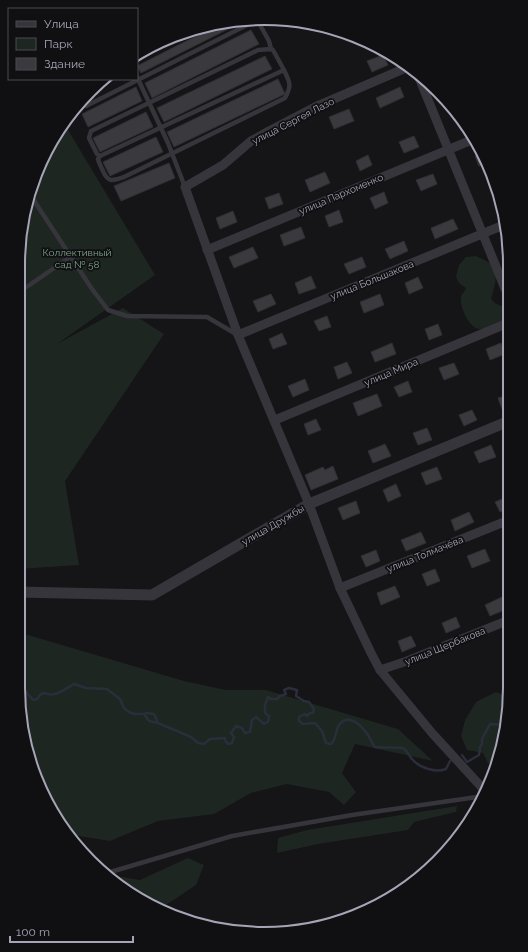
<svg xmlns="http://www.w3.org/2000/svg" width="528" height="952" viewBox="0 0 528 952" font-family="Raleway,sans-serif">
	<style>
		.green { fill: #1e2621 }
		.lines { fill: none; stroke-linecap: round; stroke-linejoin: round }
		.stream { stroke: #2a2e3a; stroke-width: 2.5 }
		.building { fill: #3a393e; stroke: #2f2e32 }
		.service { stroke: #36353b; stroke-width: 4.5 }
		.minor { stroke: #36353b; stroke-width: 9 }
		.tertiary { stroke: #36353b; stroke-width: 11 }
		.labels { text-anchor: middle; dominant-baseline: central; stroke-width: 3.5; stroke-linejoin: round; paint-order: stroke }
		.street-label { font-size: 10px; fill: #a6a5b7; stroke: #100f11 }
		.park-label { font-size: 10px; fill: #7ca28b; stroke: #100f11 }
		.rim { fill: none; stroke: #a6a5b7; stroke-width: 2 }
	</style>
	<rect width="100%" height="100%" fill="#151416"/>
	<g class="green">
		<polygon points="65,125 155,275 57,344 123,308 164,334 65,481 79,565 18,569 19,248 31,185 51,141"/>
		<path d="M476,256C481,258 487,261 491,264C500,274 494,288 491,299L496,304L506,307L508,312V319C499,323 489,330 479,329C469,328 459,306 461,296C462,294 465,291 466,288L459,283L456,277L459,265L466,257Z"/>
		<polygon points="18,632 184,681 226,690 266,690 398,729 433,761 355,744 342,773 356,792 344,805 329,792 287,784 251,793 214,814 158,821 110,841 67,834 31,767 18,688"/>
		<polygon points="496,692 509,697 509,704 497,765 488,763 483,753 467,750 461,736 465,720 476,702"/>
		<polygon points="457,806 456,812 414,822 408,830 318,844 277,853 278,838 307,830"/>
		<polygon points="188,858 204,865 196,885 166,905 160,907 127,892 114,880 122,877 140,880"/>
	</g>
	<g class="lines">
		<g class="stream">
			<path d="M18,667L20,669L21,686L33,700L37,699L41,694L45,693C54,698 65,689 74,684L86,688L107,689L120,699L124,708L129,712L134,714H144L146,713L154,714L158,723L191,737L198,743L204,744L210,739L225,738V740L228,744L232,743L234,737L231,733L236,726L242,728L245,733L250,732L252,720L256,717L264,724L268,722L269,716L265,713V705L268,697L271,699H277L280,696L286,694L284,690L289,688L297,690L296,696L304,701L309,702L314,709L313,713H310L307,716L305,714L299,717V721L303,724L315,723L322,731L326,743L331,744C336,740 335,733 338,727C345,713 358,722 365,731C369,735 371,742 375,747C380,748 400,747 403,748C408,751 409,757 413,760C420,768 436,773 446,769L450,761"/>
			<polyline points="144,714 149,721 158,723"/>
			<polyline points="462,755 467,762 479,755 480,747 482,744 482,739 490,724 503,725 506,724"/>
		</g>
	</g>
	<g class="building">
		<polygon points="238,24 141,73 137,66 218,25"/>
		<polygon points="251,30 259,44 152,98 145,83"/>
		<polygon points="383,55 388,65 372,72 367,61"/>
		<polygon points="265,56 272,69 164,122 157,108"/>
		<polygon points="278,79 285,94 174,147 167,132"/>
		<polygon points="136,87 142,101 88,127 82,114"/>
		<polygon points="400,87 404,97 380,108 376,98"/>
		<polygon points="349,109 354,121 334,129 329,117"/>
		<polygon points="146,112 153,127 100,152 93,138"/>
		<polygon points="460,119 461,119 469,128 465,129"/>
		<polygon points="414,136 419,147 404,153 399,142"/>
		<polygon points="156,137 163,152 110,176 103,162"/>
		<polygon points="481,153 486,163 479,166 475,156"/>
		<polygon points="368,155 372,165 360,171 356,161"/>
		<polygon points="169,163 175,178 121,201 114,186"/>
		<polygon points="325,172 330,183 310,192 305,180"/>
		<polygon points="433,174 437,184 421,191 416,180"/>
		<polygon points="384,192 388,203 375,209 370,198"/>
		<polygon points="279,193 283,204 269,209 265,198"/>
		<polygon points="500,200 503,210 501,211 497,202"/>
		<polygon points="339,210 343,222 329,227 325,216"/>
		<polygon points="233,211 237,222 220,229 216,218"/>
		<polygon points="453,219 458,229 435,239 431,228"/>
		<polygon points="301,227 305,238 284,246 280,235"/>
		<polygon points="404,241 408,251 390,259 385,249"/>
		<polygon points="253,247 258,258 234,268 229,257"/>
		<polygon points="362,257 366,267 349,274 344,264"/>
		<polygon points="311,276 316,288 299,294 295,283"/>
		<polygon points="418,277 423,288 409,294 405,283"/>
		<polygon points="271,294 276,304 258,312 253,301"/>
		<polygon points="380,294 384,305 364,313 360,302"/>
		<polygon points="327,316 331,327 319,331 314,321"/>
		<polygon points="438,324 442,335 429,340 425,329"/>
		<polygon points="282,333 287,344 273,349 269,339"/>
		<polygon points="392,343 396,354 375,362 371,352"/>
		<polygon points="501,343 505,354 490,360 486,349"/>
		<polygon points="347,362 352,373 338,379 334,367"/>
		<polygon points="454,363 459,374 444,380 439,368"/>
		<polygon points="305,379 309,390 293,397 288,386"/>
		<polygon points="408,381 412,392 399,397 394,387"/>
		<polygon points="377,394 382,406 358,416 353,403"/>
		<polygon points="508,395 508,407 502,409 498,398"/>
		<polygon points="472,410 477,420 464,426 459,415"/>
		<polygon points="316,419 321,430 308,435 304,424"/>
		<polygon points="427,428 432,440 418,445 413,433"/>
		<polygon points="385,444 391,456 373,463 368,451"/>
		<polygon points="491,445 496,457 479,463 474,452"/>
		<polygon points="333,466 338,479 311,490 305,475 323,467 325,470"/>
		<polygon points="437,467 442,479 426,485 421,473"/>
		<polygon points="396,484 401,496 388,502 383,490"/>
		<polygon points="509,496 509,508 500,512 495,502"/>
		<polygon points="356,501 360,513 343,520 338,508"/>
		<polygon points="469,512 474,522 455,531 451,520"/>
		<polygon points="421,532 426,543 406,551 401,540"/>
		<polygon points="485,549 490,561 472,568 467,556"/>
		<polygon points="376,550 380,561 366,567 361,556"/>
		<polygon points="435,569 440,581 427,586 422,574"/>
		<polygon points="395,586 400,597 381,605 377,593"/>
		<polygon points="504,596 509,608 490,616 485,605"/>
		<polygon points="456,617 460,627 446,633 442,623"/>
		<polygon points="411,636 416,646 402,652 398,641"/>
	</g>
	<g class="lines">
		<g class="service">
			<polyline points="259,23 269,41 271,49"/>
			<path d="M284,70C290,83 292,85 285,98L124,177C113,181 108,183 103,171C101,167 99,163 98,159L100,156Z"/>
			<polyline points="137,77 168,143 185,187"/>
			<polyline points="86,106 251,23"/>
			<polyline points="100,156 97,154 89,138 91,131 258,50 271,49 273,50 284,70"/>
			<polyline points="29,193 92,289 108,310 127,316 207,317 236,334"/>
			<polyline points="27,207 35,202"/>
			<polyline points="18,293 70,257"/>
			<polyline points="107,873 232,836 352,815 484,796"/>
		</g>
		<g class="minor">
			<polyline points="408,67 315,107 269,131 251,141 223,165 185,187 238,335 309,504 340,588 371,653 380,670 432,733 486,792"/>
			<polyline points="418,75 508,296"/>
			<polyline points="207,250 474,139"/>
			<polyline points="238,335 506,224"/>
			<polyline points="275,420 508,323"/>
			<polyline points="340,588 509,520"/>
			<polyline points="380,670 407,661 509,620"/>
		</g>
		<polyline class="tertiary" points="18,592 152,595 309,504 509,421"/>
	</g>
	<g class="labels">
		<g class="street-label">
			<text transform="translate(293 121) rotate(-27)">улица Сергея Лазо</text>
			<text transform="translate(341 194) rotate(-23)">улица Пархоменко</text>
			<text transform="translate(372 280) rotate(-22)">улица Большакова</text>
			<text transform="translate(391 372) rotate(-23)">улица Мира</text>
			<text transform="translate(273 525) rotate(-30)">улица Дружбы</text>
			<text transform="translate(425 554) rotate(-22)">улица Толмачёва</text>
			<text transform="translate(445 646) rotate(-22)">улица Щербакова</text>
		</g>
		<g class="park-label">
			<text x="77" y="252">Коллективный<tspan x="77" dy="12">сад № 58</tspan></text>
		</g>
	</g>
	<path d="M0 0H528V952H0ZM264 25H264A239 239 0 0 1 503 264V688A239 239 0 0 1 264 927H264A239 239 0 0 1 25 688V264A239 239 0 0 1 264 25Z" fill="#100f11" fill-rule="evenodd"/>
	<path class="rim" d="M264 25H264A239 239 0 0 1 503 264V688A239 239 0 0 1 264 927H264A239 239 0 0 1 25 688V264A239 239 0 0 1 264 25Z"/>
	<rect x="8" y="8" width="130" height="72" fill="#100f11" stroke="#4c4b53"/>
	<rect x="16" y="21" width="20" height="6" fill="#36353b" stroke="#4c4b53"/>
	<text x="44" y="28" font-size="12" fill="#a6a5b7">Улица</text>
	<rect x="16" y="38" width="20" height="12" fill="#1e2621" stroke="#4c4b53"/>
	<text x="44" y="48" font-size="12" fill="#a6a5b7">Парк</text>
	<rect x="16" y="58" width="20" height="12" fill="#3a393e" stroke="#4c4b53"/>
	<text x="44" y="68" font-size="12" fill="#a6a5b7">Здание</text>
	<path d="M10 936v6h123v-6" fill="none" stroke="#a6a5b7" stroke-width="2"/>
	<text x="16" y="936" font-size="12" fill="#a6a5b7" stroke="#100f11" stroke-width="3" paint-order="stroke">100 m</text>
</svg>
